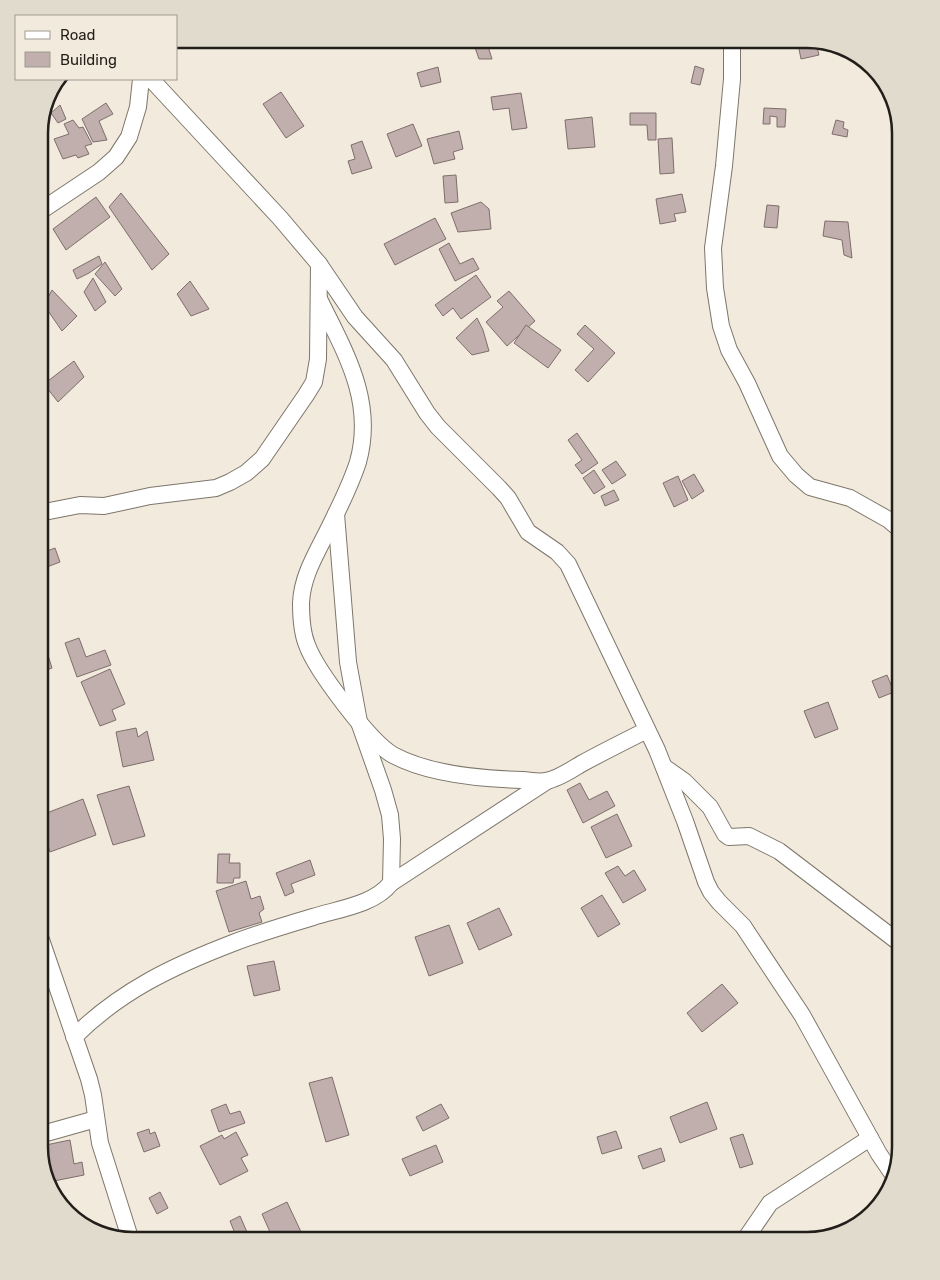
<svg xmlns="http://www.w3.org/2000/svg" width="940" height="1280" viewBox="0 0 940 1280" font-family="Rubik,sans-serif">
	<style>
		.building { fill: #c0afac; stroke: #7e6e6c }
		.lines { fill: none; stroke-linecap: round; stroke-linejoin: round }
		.street-casing { stroke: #7d766a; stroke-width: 18 }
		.street { stroke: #fff; stroke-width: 16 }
		.rim { fill: none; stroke: #221f1a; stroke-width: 2.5 }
	</style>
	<rect width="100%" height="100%" fill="#f2ebdd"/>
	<g class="building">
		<polygon points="366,39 386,39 387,42 369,43"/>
		<polygon points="472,39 500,39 487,43 492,59 479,59"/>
		<polygon points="797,39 815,39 819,55 801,59"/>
		<polygon points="695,66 704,69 700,85 691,83"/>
		<polygon points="438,67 441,82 421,87 417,73"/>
		<polygon points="281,92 304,126 286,138 263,104"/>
		<polygon points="521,93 527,128 512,130 509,108 493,110 491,97"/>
		<polygon points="106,103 113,114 99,121 107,140 93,142 82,119"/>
		<polygon points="60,105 66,119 58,123 51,113"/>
		<polygon points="764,108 786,109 785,127 777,127 777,117 770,116 770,124 763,124"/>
		<polygon points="630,113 656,113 656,140 648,140 647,125 630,125"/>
		<polygon points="592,117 595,147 568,149 565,120"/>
		<polygon points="73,120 79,128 83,127 92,144 85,146 89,154 78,158 76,155 63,159 54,139 69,134 64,124"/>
		<polygon points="836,120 844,122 843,128 848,130 847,137 832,134"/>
		<polygon points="413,124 422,146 396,157 387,134"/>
		<polygon points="459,131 463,149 453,152 455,159 434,164 427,139"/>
		<polygon points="672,138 674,173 660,174 658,139"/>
		<polygon points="362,141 372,168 352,174 348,161 355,159 351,145"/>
		<polygon points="456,175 458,202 445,203 443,176"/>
		<polygon points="121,193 169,254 152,270 109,207"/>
		<polygon points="682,194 686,212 674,214 676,221 660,224 656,199"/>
		<polygon points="96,197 110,217 66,250 53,229"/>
		<polygon points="481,202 489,209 491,229 458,232 451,213"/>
		<polygon points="767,205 779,206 777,228 764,227"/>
		<polygon points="435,218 446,239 395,265 384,244"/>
		<polygon points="825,221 848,222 852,258 844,255 842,240 823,236"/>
		<polygon points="449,243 460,264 473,258 479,269 455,281 439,249"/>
		<polygon points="99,256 102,264 89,273 77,279 73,270"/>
		<polygon points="105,262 122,289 115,296 95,274"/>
		<polygon points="476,275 491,297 461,319 453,308 443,316 435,305"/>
		<polygon points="93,278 106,302 95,311 84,292"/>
		<polygon points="190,281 209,309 191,316 177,294"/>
		<polygon points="52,290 77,316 62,331 44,305"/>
		<polygon points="509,291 535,321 507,346 486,322 503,307 497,301"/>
		<polygon points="477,318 483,330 489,351 472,355 456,338"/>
		<polygon points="526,325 561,350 548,368 514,343"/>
		<polygon points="585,325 615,353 588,382 575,370 594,349 577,334"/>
		<polygon points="74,361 84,377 58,402 44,384"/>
		<polygon points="577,433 598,463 582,474 575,465 582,460 568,440"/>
		<polygon points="616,461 626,475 612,484 602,470"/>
		<polygon points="594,470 605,487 594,494 583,478"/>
		<polygon points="694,474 704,491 692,499 682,481"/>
		<polygon points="678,476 688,500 674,507 663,483"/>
		<polygon points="614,490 619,500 605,506 601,496"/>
		<polygon points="55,548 60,562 39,570 39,554"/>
		<polygon points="79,638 86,657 105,650 111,665 77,677 65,643"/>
		<polygon points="47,652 52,668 44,671 46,676 39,679 39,655"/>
		<polygon points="110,669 125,704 112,710 116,720 100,726 81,682"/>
		<polygon points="887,675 894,692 879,698 872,681"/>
		<polygon points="828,702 838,729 815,738 804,711"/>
		<polygon points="136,728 138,737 147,731 154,760 123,767 116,732"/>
		<polygon points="580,783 589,800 607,791 615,806 583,823 567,790"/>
		<polygon points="129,786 145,836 113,845 97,795"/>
		<polygon points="83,799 96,835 50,852 44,835 39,835 39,816"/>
		<polygon points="617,814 632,846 606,858 591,827"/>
		<polygon points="218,854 230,854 229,863 240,863 240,878 234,878 233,883 217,883"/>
		<polygon points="310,860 315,875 291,884 294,892 285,896 276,873"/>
		<polygon points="618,866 625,876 634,870 646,890 623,903 605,873"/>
		<polygon points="246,881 251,899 260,896 264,909 259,913 262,922 229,932 216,891"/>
		<polygon points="602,895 620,924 598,937 581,908"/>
		<polygon points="499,908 512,935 479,950 467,923"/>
		<polygon points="449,925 463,963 429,976 415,937"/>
		<polygon points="274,961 280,990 254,996 247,966"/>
		<polygon points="722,984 738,1003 702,1032 687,1013"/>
		<polygon points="332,1077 349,1135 326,1142 309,1083"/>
		<polygon points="707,1102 717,1129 680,1143 670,1117"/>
		<polygon points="226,1104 230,1114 240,1111 245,1123 219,1132 211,1110"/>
		<polygon points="441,1104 449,1118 423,1131 416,1117"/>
		<polygon points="149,1129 150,1134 155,1132 160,1146 144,1152 137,1133"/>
		<polygon points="616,1131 622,1148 602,1154 597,1137"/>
		<polygon points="236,1132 248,1155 241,1158 248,1171 220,1185 200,1146 222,1135 224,1139"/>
		<polygon points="743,1134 753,1164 740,1168 730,1138"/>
		<polygon points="70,1140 74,1164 82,1162 84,1175 49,1182 41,1146"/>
		<polygon points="436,1145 443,1162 410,1176 402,1159"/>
		<polygon points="661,1148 665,1161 643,1169 638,1156"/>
		<polygon points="160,1192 168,1208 157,1214 149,1198"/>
		<polygon points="287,1202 302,1234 286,1241 274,1241 262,1214"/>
		<polygon points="240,1216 250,1239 245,1241 238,1241 230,1221"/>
	</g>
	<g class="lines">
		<g class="street-casing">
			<g id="street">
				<polyline points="732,39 732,79 724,166 713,248 715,288 721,326 729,350 747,383 780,456 796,475 810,487 850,498 889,520 901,530"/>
				<polyline points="151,79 280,218 319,264 355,317 394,360 427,413 438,427 499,488 508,498 528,532 557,552 568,564 657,750 685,821 706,882 711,892 719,902 743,926 802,1015 879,1154 894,1176"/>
				<polyline points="39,212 99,172 116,157 129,137 138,107 141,79"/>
				<path d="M319,299C345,352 375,401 358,462C351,484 340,506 330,526C318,551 302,575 301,603C301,616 302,633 307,645C316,670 370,742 393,755C428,774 484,779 523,780C530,781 539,782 546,781C558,779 571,770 581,764C603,752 625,741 647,730"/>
				<polyline points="39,513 80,505 104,506 150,496 216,488 230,482 246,473 262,459 306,395 314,382 318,359 319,264"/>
				<polyline points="664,767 684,781 710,807 725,834 729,837 749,836 779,851 901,944"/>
				<polyline points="391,883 547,781"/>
				<polyline points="39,934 89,1079 93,1095 100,1143 131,1241"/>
				<path d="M74,1037C120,991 173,966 233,943C259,933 286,925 313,917C338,909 374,905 391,883L392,839L390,815L383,790L359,722L348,662L336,514"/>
				<polyline points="39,1135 96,1119"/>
				<polyline points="744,1241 770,1203 870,1138"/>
			</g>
		</g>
		<use href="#street" class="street"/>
	</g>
	<path d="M0 0H940V1280H0ZM133 48H807A85 85 0 0 1 892 133V1147A85 85 0 0 1 807 1232H133A85 85 0 0 1 48 1147V133A85 85 0 0 1 133 48Z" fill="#e1dbcd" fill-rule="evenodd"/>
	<path class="rim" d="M133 48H807A85 85 0 0 1 892 133V1147A85 85 0 0 1 807 1232H133A85 85 0 0 1 48 1147V133A85 85 0 0 1 133 48Z"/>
	<rect x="15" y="15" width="162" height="65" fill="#f2ebdd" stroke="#9f998f"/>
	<rect x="25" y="31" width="25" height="8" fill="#ffffff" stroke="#9f998f"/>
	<text x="60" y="40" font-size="15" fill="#221f1a">Road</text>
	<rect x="25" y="52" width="25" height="15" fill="#c0afac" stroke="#9f998f"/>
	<text x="60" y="65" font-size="15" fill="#221f1a">Building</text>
</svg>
